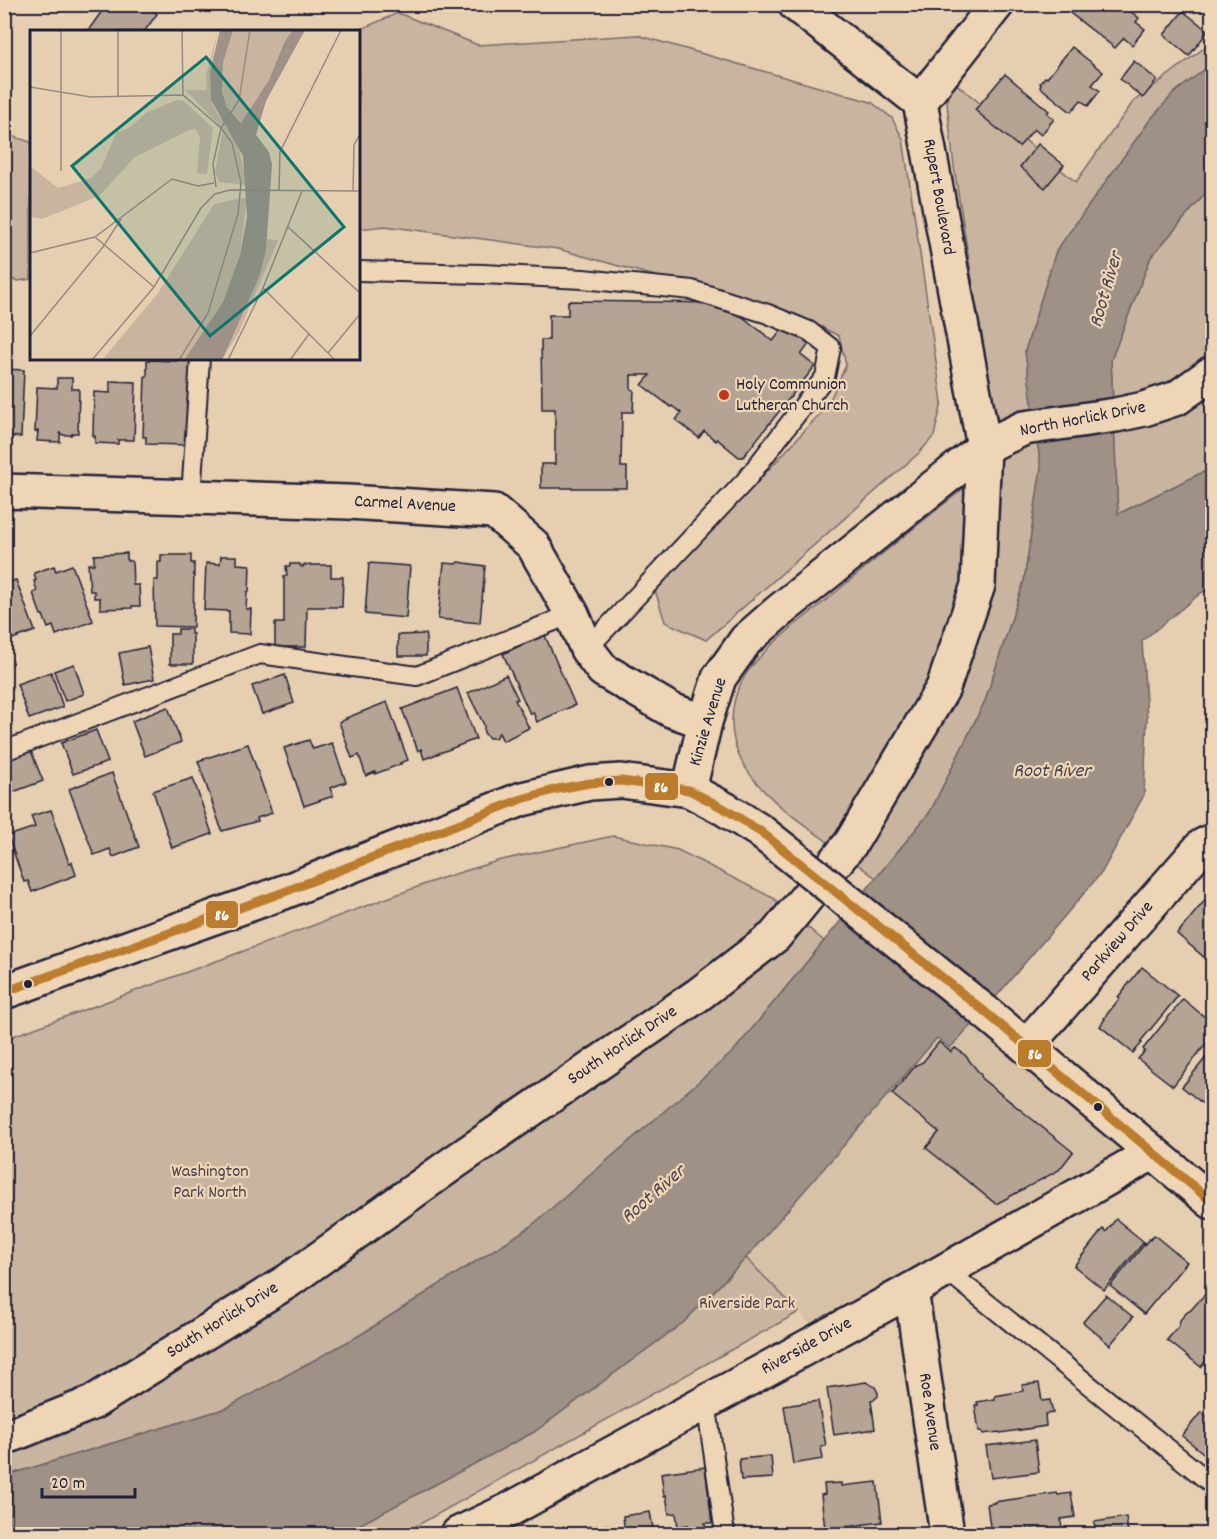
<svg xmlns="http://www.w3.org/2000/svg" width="1217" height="1539" viewBox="0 0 1217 1539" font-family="Dekko,sans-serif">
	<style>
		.built { fill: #d7c1a7 }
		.green { fill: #c9b49f; stroke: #766b6d; stroke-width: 1.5 }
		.water { fill: #a09186; stroke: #6e6568; stroke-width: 1.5 }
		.building { fill: #b5a393; stroke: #22223b; stroke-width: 1.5 }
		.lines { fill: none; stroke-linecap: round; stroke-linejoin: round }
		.lane-casing { stroke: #22223b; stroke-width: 22 }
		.street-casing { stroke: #22223b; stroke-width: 38 }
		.secondary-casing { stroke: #22223b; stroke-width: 38 }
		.lane { stroke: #eed5b5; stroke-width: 18 }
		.street { stroke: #eed5b5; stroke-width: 33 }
		.secondary { stroke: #eed5b5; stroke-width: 33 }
		.secondary-bridge-casing { stroke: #22223b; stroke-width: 38; stroke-linecap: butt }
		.secondary-bridge { stroke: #eed5b5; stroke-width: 33 }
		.bus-1-casing { stroke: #eed5b5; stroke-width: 14 }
		.bus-1 { stroke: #bb7c2e; stroke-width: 9 }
		.poi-dot { fill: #c8321e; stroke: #eed5b5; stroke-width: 2 }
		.bus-dot { fill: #22223b; stroke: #eed5b5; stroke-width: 2 }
		.labels { text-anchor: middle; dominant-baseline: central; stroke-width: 4.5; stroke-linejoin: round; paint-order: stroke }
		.street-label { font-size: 18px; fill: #22223b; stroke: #eed5b5 }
		.poi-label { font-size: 18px; fill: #22223b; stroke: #eed5b5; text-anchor: start }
		.park-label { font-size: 18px; fill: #433f4f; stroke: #eed5b5 }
		.water-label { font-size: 20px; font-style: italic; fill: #484352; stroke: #eed5b5 }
		.inset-road { fill: none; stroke: #988981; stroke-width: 1.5 }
		.view { fill: #0f766e; fill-opacity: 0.15; stroke: #0f766e; stroke-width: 3 }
		.inset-edge { fill: none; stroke: #22223b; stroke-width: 3 }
		.line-badge { stroke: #eed5b5; stroke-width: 2 }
		.badge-label { font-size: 16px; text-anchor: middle; font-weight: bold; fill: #fff }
	</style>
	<rect width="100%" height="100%" fill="#e6ceb0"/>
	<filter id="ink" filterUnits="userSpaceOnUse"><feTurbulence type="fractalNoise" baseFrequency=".0167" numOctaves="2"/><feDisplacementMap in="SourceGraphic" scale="12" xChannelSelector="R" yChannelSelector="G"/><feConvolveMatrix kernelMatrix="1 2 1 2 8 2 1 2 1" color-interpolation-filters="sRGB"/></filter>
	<g filter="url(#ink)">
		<polygon class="built" points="984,1011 1152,1153 824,1338 746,1258 937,1038"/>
		<g class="green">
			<polygon points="398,13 478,45 637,35 871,102 892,118 903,139 942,402 934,436 919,453 706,640 665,622 654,587 762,477 827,406 846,365 839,336 802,317 558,249 385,226 359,229 358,32 354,32"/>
			<path d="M1212,42V64L1174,93L1150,120L1056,251L1025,351L1041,468L1024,581L985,701L930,812L876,878C857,864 839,851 821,837C792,816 760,794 742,762C728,736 729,704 743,679C759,651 800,621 825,601C880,555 936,510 992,466L985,361L954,167L947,103L948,95L954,82L1076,182L1133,102Z"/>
			<polygon points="4,134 31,142 31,279 18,281 5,278"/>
			<polygon points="1212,186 1212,470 1201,473 1118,514 1111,360 1151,257"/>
			<polygon points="613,836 678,850 773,898 824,941 733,1052 530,1227 360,1335 227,1408 5,1476 5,1039 439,879 497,861"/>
			<polygon points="746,1258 799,1312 402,1534 342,1534 534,1432 684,1322"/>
		</g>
		<polygon class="water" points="1212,64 1212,186 1151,257 1111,360 1118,514 1201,473 1212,470 1212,586 1201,593 1142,641 1147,718 1144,795 1102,872 984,1011 950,1048 937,1038 746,1258 684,1322 534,1432 342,1534 5,1534 5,1476 227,1408 360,1335 530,1227 733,1052 930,812 985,701 1024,581 1041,468 1025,351 1056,251 1150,120 1174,93"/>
		<g class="building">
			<polygon points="107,4 145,4 157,14 144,32 87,32"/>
			<polygon points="514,4 527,4 522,11"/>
			<polygon points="1077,4 1121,4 1139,18 1136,22 1145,29 1132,45 1124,38 1115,48 1070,13"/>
			<polygon points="1183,11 1208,31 1189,56 1164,35"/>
			<polygon points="1072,47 1103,72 1092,85 1100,91 1088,106 1081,100 1071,112 1040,87 1041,84 1040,83 1045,77 1047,78"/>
			<polygon points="1134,61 1157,80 1143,98 1120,79"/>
			<polygon points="1005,74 1049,111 1047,113 1054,119 1041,135 1034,129 1019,147 975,110"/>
			<polygon points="1038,144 1064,165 1045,188 1020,167"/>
			<polygon points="4,282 7,282 6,304 4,304"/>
			<polygon points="568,301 725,303 773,341 785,326 809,344 801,355 815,366 743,457 739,457 717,439 716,441 704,431 699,438 676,420 681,413 672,406 671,407 642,385 650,375 631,375 631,389 634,390 633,412 622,412 621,467 627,467 627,488 541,488 541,464 555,464 555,409 542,409 541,340 549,340 549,315 568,315"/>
			<polygon points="176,358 189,358 191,361 187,436 188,445 146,444 146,437 143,437 145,376 147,376 147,360 176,361"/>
			<polygon points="4,369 24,370 21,437 4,436"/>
			<polygon points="57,378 72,378 72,389 79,389 78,433 73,433 71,435 63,435 60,433 60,442 37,441 38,431 35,432 37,387 57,388"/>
			<polygon points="110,381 136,382 134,440 118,440 118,444 95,443 95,436 93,436 94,392 110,393"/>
			<polygon points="127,553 127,561 132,561 133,585 139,585 140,606 132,606 132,608 100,609 100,598 94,598 94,591 90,591 88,564 94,564 94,555"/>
			<polygon points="161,555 191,555 191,563 194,563 193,627 155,626 154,580 158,580 158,562 161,562"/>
			<polygon points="221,556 237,556 237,564 250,565 249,592 247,592 246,609 251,609 250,634 229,633 229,611 204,610 206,563 220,564"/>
			<polygon points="458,562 485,566 480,623 438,619 444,563 456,564"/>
			<polygon points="369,563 410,566 406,618 365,614"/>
			<polygon points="290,564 300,564 300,566 303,567 303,565 331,565 331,577 343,577 342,607 307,607 306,647 275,647 275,623 284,623 284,576 287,576 286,566 290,566"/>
			<polygon points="72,565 93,621 56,635 53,626 48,628 43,615 41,615 33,593 37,591 34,581 36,580 34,573 54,566 56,571"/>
			<polygon points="16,580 35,631 4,642 4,584"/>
			<polygon points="178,629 191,629 191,634 193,634 193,664 170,664 170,634 178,634"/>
			<polygon points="543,631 575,705 537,722 533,712 530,714 503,654 521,645 520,641"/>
			<polygon points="426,634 426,656 398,656 398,635"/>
			<polygon points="148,647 154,679 125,685 119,653"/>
			<polygon points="74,664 84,694 65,701 54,671"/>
			<polygon points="51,672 63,707 29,719 17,684"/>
			<polygon points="285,675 294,703 262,714 252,686"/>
			<polygon points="506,675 518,699 515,700 529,728 503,741 499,733 495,738 489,738 484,733 484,725 468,693"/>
			<polygon points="457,688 476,739 424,759 421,749 418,751 402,709"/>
			<polygon points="387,702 408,760 400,763 401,764 375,774 375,772 366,776 359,755 352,758 339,722 347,719 346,718"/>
			<polygon points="168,707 181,742 145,756 132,721"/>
			<polygon points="96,730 108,762 73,774 61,743"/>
			<polygon points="309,740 313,749 332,743 346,782 330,788 333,796 304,806 284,748"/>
			<polygon points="248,744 272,813 257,818 258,821 222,831 198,761"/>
			<polygon points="31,751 43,781 13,792 4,770 4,761"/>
			<polygon points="112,773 139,847 113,857 110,849 94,855 69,789"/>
			<polygon points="193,778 212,834 172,848 153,791"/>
			<polygon points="51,810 56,823 55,824 69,863 72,862 76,875 32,892 28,881 24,882 8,836 35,827 31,816"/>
			<polygon points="4,875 11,892 4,895"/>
			<polygon points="1205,900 1212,906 1212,964 1177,934"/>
			<polygon points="1142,967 1178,996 1140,1042 1142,1043 1133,1053 1100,1026 1105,1019 1104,1018 1120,998 1118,997"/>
			<polygon points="1183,999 1212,1023 1212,1036 1173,1086 1138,1059 1145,1051 1143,1049"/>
			<polygon points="939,1042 951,1052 955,1048 964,1054 981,1075 982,1079 1073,1152 1059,1170 996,1204 926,1148 939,1132 892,1094 916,1065 923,1062"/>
			<polygon points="1212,1050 1212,1103 1208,1108 1182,1087"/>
			<polygon points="1116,1219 1144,1242 1104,1290 1074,1266 1103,1229 1106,1232"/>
			<polygon points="1154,1235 1187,1262 1144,1314 1110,1286 1149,1239 1150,1240"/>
			<polygon points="1212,1286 1212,1353 1201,1367 1167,1340 1179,1326 1180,1320 1186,1313 1191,1310"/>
			<polygon points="1106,1295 1133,1317 1110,1345 1083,1322"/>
			<polygon points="866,1382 875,1387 878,1393 878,1396 875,1399 871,1400 875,1429 834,1435 827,1388"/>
			<polygon points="1039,1383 1042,1401 1050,1400 1053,1413 1045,1414 1046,1426 1000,1433 999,1432 983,1434 982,1431 979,1431 975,1405 978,1405 977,1402 995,1399 995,1396 1023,1391 1022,1385"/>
			<polygon points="818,1401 826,1446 821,1447 823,1459 793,1464 784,1406"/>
			<polygon points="1201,1412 1212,1421 1212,1449 1207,1456 1182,1436"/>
			<polygon points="1035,1440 1039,1472 991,1478 986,1446"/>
			<polygon points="771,1456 773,1478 741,1480 739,1459"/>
			<polygon points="705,1467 712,1523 705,1523 706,1530 689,1532 688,1525 678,1527 676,1513 669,1514 666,1495 664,1496 661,1473"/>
			<polygon points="877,1482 882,1522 825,1529 821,1495 825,1494 824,1484 841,1483 841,1486"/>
			<polygon points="1057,1493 1058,1495 1071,1493 1075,1517 1061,1519 1062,1531 1036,1534 1035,1529 991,1534 987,1504 994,1503 994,1502"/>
			<polygon points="650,1512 654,1534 625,1534 623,1516"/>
			<polygon points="1126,1517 1128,1534 1096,1534 1094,1522"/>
			<polygon points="608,1525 609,1532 623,1531 623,1534 581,1534 580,1528"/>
		</g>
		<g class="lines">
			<g class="lane-casing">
				<g id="lane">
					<polyline points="358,271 483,274 583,279 692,290 768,314 809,331 831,348 825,377 747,479 587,649"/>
					<polyline points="191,497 200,358"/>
					<polyline points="4,751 260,654 417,676 572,614"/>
					<polyline points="946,1270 1212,1484"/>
					<polyline points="706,1402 725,1534"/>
				</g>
			</g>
			<g class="street-casing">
				<g id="street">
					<polyline points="920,102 997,4"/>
					<polyline points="4,491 348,502 494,511 533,545 572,614 587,649 603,670 671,710 705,722"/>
					<polyline points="689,790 705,722 719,678 746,640 778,612 984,447 1024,428 1116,415 1144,409 1177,398 1212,373"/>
					<polyline points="1026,1046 1202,846 1212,841"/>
					<polyline points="911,1290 947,1534"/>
					<polyline points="4,1438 92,1403 288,1281 456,1161 698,995 775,936 851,843 943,688 978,585 984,447 920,102 795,4"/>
					<polyline points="458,1534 507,1511 911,1290 1152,1153"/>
				</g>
			</g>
			<g class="secondary-casing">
				<g id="secondary">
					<polyline points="4,992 284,892 522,799 590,783 621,781 689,790 725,809 760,831 798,861"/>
					<polyline points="984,1011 1212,1202"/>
				</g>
			</g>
			<use href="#lane" class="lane"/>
			<use href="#street" class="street"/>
			<use href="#secondary" class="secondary"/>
			<g class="secondary-bridge-casing">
				<polyline id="secondary-bridge" points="798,861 984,1011"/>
			</g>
			<use href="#secondary-bridge" class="secondary-bridge"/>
			<g class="bus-1-casing">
				<polyline id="bus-1" points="4,992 284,892 522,799 558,789 590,783 621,781 689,790 725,809 760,831 984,1011 1212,1202"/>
			</g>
			<use href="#bus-1" class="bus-1"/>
		</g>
	</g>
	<circle class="poi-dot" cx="724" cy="395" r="6"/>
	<g class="bus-dot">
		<circle cx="609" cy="782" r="5"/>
		<circle cx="28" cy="984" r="5"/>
		<circle cx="1098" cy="1107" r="5"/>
	</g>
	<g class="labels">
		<g class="street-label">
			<text transform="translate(938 197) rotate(80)">Rupert Boulevard</text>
			<text transform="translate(1083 420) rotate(-11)">North Horlick Drive</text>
			<text transform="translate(405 505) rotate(3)">Carmel Avenue</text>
			<text transform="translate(709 722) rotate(-73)">Kinzie Avenue</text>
			<text transform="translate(1118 942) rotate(-49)">Parkview Drive</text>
			<text transform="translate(623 1046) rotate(-34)">South Horlick Drive</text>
			<text transform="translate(223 1321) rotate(-32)">South Horlick Drive</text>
			<text transform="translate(807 1347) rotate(-29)">Riverside Drive</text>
			<text transform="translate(929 1412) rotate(82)">Roe Avenue</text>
		</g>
		<g class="poi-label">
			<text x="736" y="385">Holy Communion<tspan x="736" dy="21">Lutheran Church</tspan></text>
		</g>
		<g class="park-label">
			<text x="210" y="1172">Washington<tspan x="210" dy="21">Park North</tspan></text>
			<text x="747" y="1304">Riverside Park</text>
		</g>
		<g class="water-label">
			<text transform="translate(1107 290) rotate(-74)">Root River</text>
			<text x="1052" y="772">Root River</text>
			<text transform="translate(654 1195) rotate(-41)">Root River</text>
		</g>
	</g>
	<g transform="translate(30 30)">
		<rect width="330" height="330" fill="#e6ceb0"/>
		<path d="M188,0L180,42L181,70L187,83L207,109L217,155L189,152L185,142L193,99L155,60H177L176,46ZM203,0H263L239,50L212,93L197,77L192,62L193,33ZM147,70L154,71L183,98L177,144L167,143L170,107L165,99L159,100L105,127L69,166L12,189L0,186V136L28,158L61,148L71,138L87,102L99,98L116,83ZM217,167L210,224L201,252L193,272L154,330H72L128,263L184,174ZM237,209L248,210L209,302L192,330L236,221Z" fill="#c9b49f"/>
		<path d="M190,0H203L193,33L192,62L197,77L211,93L239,50L255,11L263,0H275L236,71L226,105L239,122L242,134L236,221L229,247L192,330H154L193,272L210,225L217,187L213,126L181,70L180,42Z" fill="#a09186"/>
		<path class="inset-road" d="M31,0V141M88,0V67M152,0L153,65M0,57L61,67L153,65L191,98L202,113L211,153L208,184L178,283L149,330M186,157L183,134L191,98L209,70L220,0M249,160L250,122L311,0M323,161L324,115L330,104M258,197L330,263M65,207L124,257M0,223L65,207L142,149L168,156L184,153M233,258L305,330M0,306L73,217L91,189M298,323L330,284M62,330L124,257L171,178L185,164L200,160L330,161M198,330L233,258L272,161M260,330L279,304"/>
		<path class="view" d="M176,27L314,197L180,306L42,136Z"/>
		<rect width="330" height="330" class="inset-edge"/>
	</g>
	<g class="line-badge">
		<rect x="644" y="772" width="35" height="29" rx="6" fill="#bb7c2e"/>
		<rect x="205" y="900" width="34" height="29" rx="6" fill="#bb7c2e"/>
		<rect x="1017" y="1039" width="35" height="29" rx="6" fill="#bb7c2e"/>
	</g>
	<g class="badge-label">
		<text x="661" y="792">86</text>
		<text x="222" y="920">86</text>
		<text x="1035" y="1059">86</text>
	</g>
	<rect width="1217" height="1539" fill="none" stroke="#eed5b5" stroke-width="24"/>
	<rect x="12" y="12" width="1193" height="1515" fill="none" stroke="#22223b" stroke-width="2" filter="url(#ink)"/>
	<path d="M42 1488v9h93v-9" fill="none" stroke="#22223b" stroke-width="3"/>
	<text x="51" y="1488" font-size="18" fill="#22223b" stroke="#eed5b5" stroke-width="4.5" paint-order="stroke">20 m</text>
</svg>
